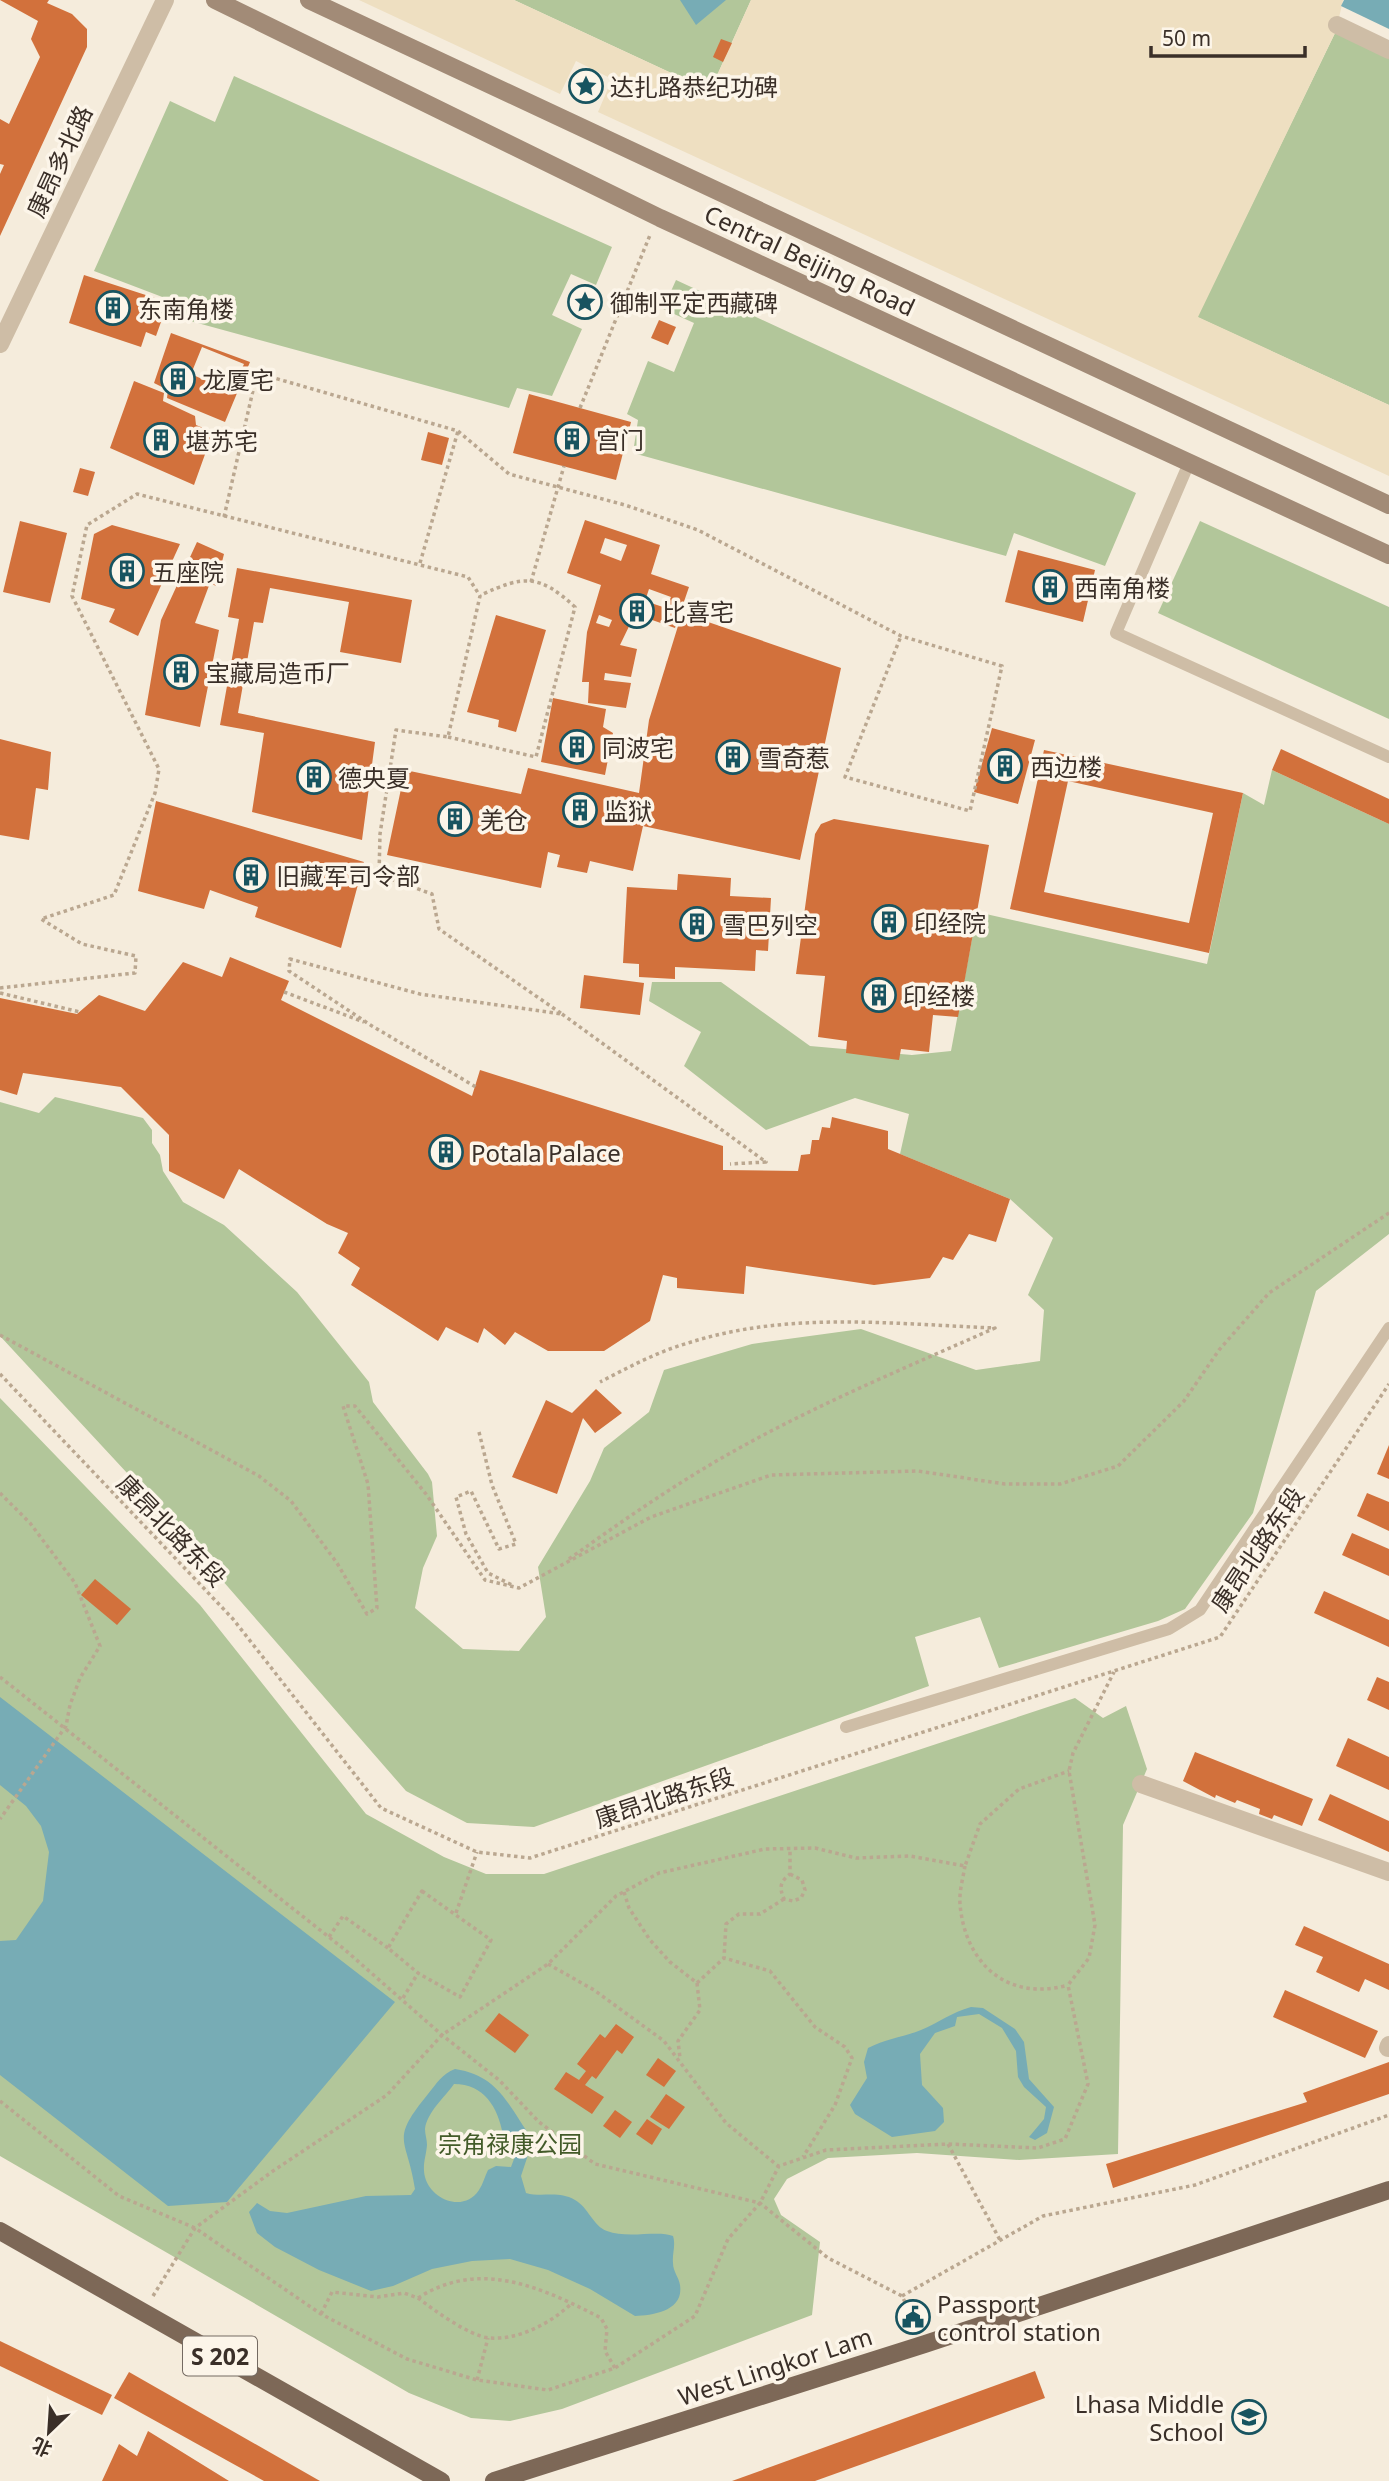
<svg xmlns="http://www.w3.org/2000/svg" width="1389" height="2481" viewBox="0 0 1389 2481" font-family="'Noto Sans','Noto Sans SC',sans-serif">
	<style>
		.green { fill: #b2c69a }
		.plaza { fill: #eedfc1 }
		.water { fill: #77acb5; fill-rule: evenodd }
		.building { fill: #d2713c; fill-rule: evenodd }
		.lines { fill: none; stroke-linecap: round; stroke-linejoin: round }
		.path { stroke: #baa790; stroke-width: 3.5; stroke-dasharray: 3.5 3.5; stroke-linecap: butt }
		.service { stroke: #cebda6; stroke-width: 12 }
		.pedestrian { stroke: #cebda6; stroke-width: 18 }
		.minor { stroke: #cebda6; stroke-width: 18 }
		.secondary { stroke: #a28b77; stroke-width: 18 }
		.primary { stroke: #7d6857; stroke-width: 18 }
		.labels { text-anchor: middle; dominant-baseline: central; stroke-width: 7; stroke-linejoin: round; paint-order: stroke }
		.shield { fill: #fcf5e9; stroke: #746a62; stroke-width: 2 }
		.shield-label { font-size: 23px; font-weight: bold; fill: #3a2f28 }
		.poi-label { font-size: 24px; fill: #3a2f28; stroke: #fcf5e9; text-anchor: start }
		.street-label { font-size: 24px; fill: #3a2f28; stroke: #fcf5e9 }
		.park-label { font-size: 24px; fill: #435b29; stroke: #fcf5e9 }
	</style>
	<rect width="100%" height="100%" fill="#f5ecdc"/>
	<g class="green">
		<polygon points="514,0 751,0 710,91"/>
		<polygon points="1336,31 1389,56 1389,405 1197,317"/>
		<polygon points="234,76 612,247 596,285 571,274 552,315 582,329 552,396 517,388 509,408 161,313 165,298 94,271 170,101 215,122"/>
		<polygon points="676,280 1136,493 1105,566 1014,533 1006,556 633,453 638,420 627,414 648,361 674,372 694,323 663,309"/>
		<polygon points="1200,521 1389,607 1389,719 1158,613"/>
		<polygon points="1272,770 1389,824 1389,1234 1316,1291 1253,1513 1185,1609 1158,1621 999,1668 980,1617 915,1637 929,1686 534,1827 467,1823 406,1791 153,1501 0,1336 0,1102 39,1113 55,1097 143,1118 152,1130 152,1143 160,1155 163,1171 183,1202 224,1225 297,1292 369,1382 373,1402 428,1474 432,1482 437,1536 423,1568 415,1608 463,1649 519,1651 546,1617 538,1567 590,1481 604,1448 649,1412 664,1370 752,1344 861,1329 976,1370 1040,1361 1044,1310 1028,1295 1053,1238 1010,1199 900,1154 909,1114 855,1098 766,1130 684,1066 701,1032 649,1001 652,982 721,982 810,1046 912,1055 951,1051 977,912 1207,964 1243,793 1264,805"/>
		<polygon points="0,1398 200,1605 366,1814 444,1857 486,1874 544,1874 1075,1698 1103,1718 1126,1706 1147,1769 1123,1825 1118,2154 1019,2160 917,2153 828,2158 787,2179 774,2199 781,2215 820,2242 812,2315 562,2409 510,2421 471,2418 409,2393 0,2156"/>
	</g>
	<polygon class="plaza" points="359,0 514,0 710,91 751,0 1343,0 1336,31 1198,317 1389,405 1389,476 598,112 612,79 576,61 560,94"/>
	<g class="water">
		<polygon points="680,0 726,0 696,25"/>
		<polygon points="1344,0 1389,0 1389,29 1341,6"/>
		<polygon points="0,1697 395,2002 227,2202 168,2206 0,2075 0,1941 16,1940 43,1901 49,1852 41,1826 26,1806 0,1785"/>
		<path d="M971,2007L983,2008L1015,2029L1024,2042L1029,2079L1054,2107L1047,2133L1035,2140L1029,2137L1044,2119L1046,2107L1024,2087L1018,2077L1016,2051L1002,2028L979,2014L957,2017L955,2026L935,2033L920,2054L922,2085L943,2108L944,2122L935,2131L892,2137L855,2114L850,2105L867,2078L864,2062L868,2048C886,2039 903,2037 921,2030C938,2023 952,2012 971,2007Z"/>
		<path d="M455,2069C500,2076 508,2106 533,2140L521,2176L526,2193C543,2198 557,2190 575,2200C588,2207 593,2226 607,2231C627,2239 658,2230 673,2236C676,2246 672,2253 673,2263C673,2272 679,2277 680,2285C684,2311 653,2315 635,2316L590,2289L548,2270L510,2259L472,2261L432,2269L393,2286L371,2291L319,2270L275,2247L257,2233L249,2212L257,2203L270,2211L287,2213L366,2196L411,2195L415,2189C407,2136 389,2142 428,2094C437,2083 442,2074 455,2069ZM454,2084C484,2084 498,2107 503,2135L520,2143L511,2167L496,2166L488,2170C485,2176 483,2184 479,2190C464,2213 431,2200 425,2177C422,2165 426,2157 427,2145C427,2140 425,2134 425,2129C427,2112 445,2097 454,2084Z"/>
	</g>
	<g class="building">
		<polygon points="0,0 49,0 47,3 72,14 87,29 87,47 0,236 0,174 4,165 0,164 0,119 9,124 40,57 31,39 38,21"/>
		<polygon points="721,39 732,43 723,62 713,57"/>
		<polygon points="84,275 155,298 149,318 161,322 156,336 146,332 141,347 69,323"/>
		<polygon points="579,287 596,294 588,312 571,305"/>
		<polygon points="659,320 676,327 668,345 651,338"/>
		<path d="M171,333L250,362L225,422L167,398L168,390L154,383ZM202,347L244,364L231,392L191,374Z"/>
		<polygon points="134,381 164,393 163,401 195,416 196,425 213,432 194,485 110,448"/>
		<polygon points="529,394 631,422 616,480 513,453"/>
		<polygon points="428,432 449,438 442,465 421,460"/>
		<polygon points="80,468 95,472 88,496 73,492"/>
		<path d="M585,520L660,545L651,574L689,587L675,628L635,614L620,645L637,649L631,677L605,673L604,680L631,683L626,708L588,703L589,682H582L587,632L601,585L567,573ZM605,538L627,545L621,561L600,553ZM649,589L671,597L666,608L645,601ZM599,615L612,620L609,627L596,623Z"/>
		<polygon points="20,521 67,533 50,603 3,592"/>
		<polygon points="112,525 180,544 138,636 109,622 115,609 81,599 94,534"/>
		<polygon points="197,542 224,554 216,586 210,583 195,623 219,630 200,727 145,715 161,620"/>
		<polygon points="1018,550 1095,570 1083,622 1005,602"/>
		<polygon points="237,568 412,600 401,663 340,652 349,602 270,588 263,623 254,622 238,713 375,742 362,840 252,812 264,733 220,725 239,619 228,617"/>
		<polygon points="682,613 841,668 800,860 643,826 633,871 590,861 587,873 557,867 560,855 548,852 541,888 387,855 405,770 521,794 528,768 639,793 649,720"/>
		<polygon points="496,615 546,630 516,732 498,727 499,720 467,712"/>
		<polygon points="553,698 606,709 603,727 613,733 605,775 541,762"/>
		<polygon points="992,728 1035,740 1018,804 974,792"/>
		<polygon points="0,739 51,752 48,790 36,788 29,840 0,835"/>
		<polygon points="1281,749 1389,799 1389,824 1272,770"/>
		<path d="M1044,750L1243,793L1209,953L1010,909ZM1068,781L1213,813L1189,923L1044,892Z"/>
		<polygon points="156,801 364,862 341,948 255,917 258,907 210,890 204,909 138,891"/>
		<polygon points="834,819 989,845 958,1017 933,1015 929,1052 901,1049 899,1060 846,1053 847,1041 818,1037 825,976 796,974 815,834 821,824"/>
		<polygon points="678,874 731,878 730,896 771,898 768,951 756,950 755,971 675,967 675,979 639,977 639,964 623,963 627,887 677,890"/>
		<polygon points="230,957 289,981 281,1000 472,1096 480,1070 723,1146 723,1170 798,1171 801,1155 810,1154 812,1140 819,1140 822,1127 830,1128 832,1117 888,1131 888,1149 1010,1199 996,1242 969,1234 953,1260 943,1257 930,1278 874,1285 746,1266 744,1294 677,1288 677,1278 663,1275 650,1321 604,1351 548,1351 515,1332 505,1345 484,1328 478,1343 446,1327 438,1341 351,1285 360,1268 338,1253 348,1233 327,1224 239,1169 224,1199 169,1171 169,1135 121,1087 23,1073 17,1095 0,1090 0,998 77,1014 99,995 145,1011 183,962 222,977"/>
		<polygon points="584,975 644,983 640,1015 580,1008"/>
		<polygon points="596,1389 622,1413 595,1433 583,1418 557,1494 512,1477 546,1400 572,1413"/>
		<polygon points="1389,1445 1389,1479 1377,1474"/>
		<polygon points="1367,1493 1389,1502 1389,1531 1357,1516"/>
		<polygon points="1352,1533 1389,1549 1389,1576 1342,1555"/>
		<polygon points="95,1579 131,1609 117,1625 81,1595"/>
		<polygon points="1324,1591 1389,1620 1389,1647 1314,1613"/>
		<polygon points="1377,1677 1389,1682 1389,1710 1367,1700"/>
		<polygon points="1348,1738 1389,1757 1389,1790 1336,1766"/>
		<polygon points="1195,1752 1313,1799 1302,1826 1274,1815 1272,1819 1259,1814 1260,1809 1237,1800 1235,1803 1216,1795 1215,1798 1183,1781"/>
		<polygon points="1330,1794 1389,1821 1389,1852 1318,1820"/>
		<polygon points="1304,1926 1389,1964 1389,1990 1365,1979 1359,1992 1316,1972 1323,1957 1295,1945"/>
		<polygon points="1285,1990 1378,2031 1365,2058 1273,2017"/>
		<polygon points="499,2013 529,2035 515,2053 485,2031"/>
		<polygon points="616,2024 634,2037 622,2054 617,2050 596,2079 592,2076 585,2085 604,2097 592,2114 554,2089 566,2072 579,2080 586,2071 577,2064 600,2034 605,2038"/>
		<polygon points="658,2058 676,2071 664,2087 646,2075"/>
		<polygon points="1389,2062 1389,2094 1113,2188 1106,2164 1307,2102 1303,2093"/>
		<polygon points="666,2094 685,2107 669,2129 650,2117"/>
		<polygon points="615,2110 632,2122 620,2138 603,2126"/>
		<polygon points="647,2119 662,2129 652,2145 636,2134"/>
		<polygon points="0,2341 112,2395 102,2415 0,2366"/>
		<polygon points="1035,2371 1045,2398 946,2434 815,2481 732,2481"/>
		<polygon points="129,2372 320,2481 264,2481 114,2398"/>
		<polygon points="148,2431 229,2481 102,2481 119,2444 137,2456"/>
	</g>
	<g class="lines">
		<g class="path">
			<polyline points="580,408 650,235"/>
			<polyline points="224,517 257,373 458,431 509,474 625,505 698,530 901,636 1002,666 970,811 845,777 901,636"/>
			<polyline points="420,563 458,431"/>
			<polyline points="531,582 564,466"/>
			<path d="M448,737L536,757L575,607C539,574 524,575 481,595"/>
			<polyline points="0,988 135,973 136,956 82,944 41,919 114,895 155,793 159,769 72,596 87,525 137,494 468,577 480,596 448,737 396,730 380,834 379,875 432,894 439,929 562,1014 420,994 290,959 289,971 372,1026 476,1087"/>
			<polyline points="284,992 364,1022"/>
			<polyline points="0,993 80,1012"/>
			<polyline points="562,1014 766,1162 730,1164"/>
			<polyline points="0,1335 259,1476 291,1501 337,1563 367,1614 377,1608 368,1484 343,1406 355,1406 426,1494 485,1580 519,1588 651,1517 771,1475 918,1471 1005,1484 1060,1484 1118,1466 1184,1401 1219,1350 1269,1293 1389,1213"/>
			<polyline points="0,1374 233,1619 381,1808 477,1852 530,1858 1220,1637 1389,1384"/>
			<polyline points="479,1432 492,1485 516,1544 499,1549 471,1491 456,1497 466,1534 488,1573 512,1585"/>
			<polyline points="0,1493 30,1523 75,1583 100,1646 80,1678 70,1705 66,1726 0,1819"/>
			<path d="M569,1559C618,1524 668,1489 720,1459C808,1408 903,1369 995,1328C893,1324 787,1311 688,1343C657,1352 629,1367 600,1382"/>
			<polyline points="0,1677 344,1949 442,2035 499,2080 539,2122 595,2164 760,2203 828,2258 902,2296 917,2326"/>
			<path d="M965,1866C963,1878 959,1892 960,1904C965,1964 1008,2002 1068,1985"/>
			<path d="M790,1874L802,1880L805,1890L801,1898L793,1901L784,1899C779,1887 780,1882 790,1874V1849"/>
			<polygon points="422,1891 491,1940 460,1997 418,1973 388,1948"/>
			<polyline points="624,1892 629,1908 650,1940 670,1962 697,1983 700,2010 678,2041 680,2058"/>
			<polyline points="784,1899 760,1914 739,1914 726,1924 724,1958 770,1971 815,2027 845,2047 852,2058 835,2105 803,2157"/>
			<polyline points="456,1913 477,1852"/>
			<polyline points="329,1937 343,1916 388,1948"/>
			<polyline points="548,1964 594,1990 664,2041 726,2123 778,2166"/>
			<polyline points="697,1983 724,1958"/>
			<polyline points="403,1998 418,1973"/>
			<polyline points="0,2101 119,2196 195,2228 321,2314 407,2359 477,2380 548,2390 615,2368 695,2316 728,2239 760,2203 779,2166 826,2150 948,2144 1038,2148 1065,2139 1088,2084 1068,1985 1089,1958 1095,1925 1069,1771 1073,1753 1114,1672"/>
			<polyline points="948,2144 1000,2240"/>
			<polyline points="153,2296 195,2228 273,2171 387,2095 442,2035 548,1964 616,1896 659,1873 765,1849 815,1848 856,1858 910,1856 965,1866 980,1824 1019,1789 1069,1771"/>
			<polyline points="902,2296 1043,2216 1195,2185 1389,2115"/>
			<path d="M418,2298C434,2310 469,2336 489,2338C520,2340 551,2323 572,2303"/>
			<path d="M321,2314L332,2292L378,2297L404,2293L418,2298C480,2258 543,2288 601,2318L607,2329L605,2351L615,2368"/>
			<polyline points="477,2380 488,2338"/>
		</g>
		<g class="service">
			<polyline points="1189,463 1116,633 1389,757"/>
			<polyline points="846,1727 1169,1629 1200,1610 1389,1328"/>
		</g>
		<polyline class="pedestrian" points="1337,25 1389,50"/>
		<g class="minor">
			<polyline points="0,344 165,0"/>
			<polyline points="1141,1784 1389,1872"/>
			<polyline points="1388,2048 1389,2045"/>
		</g>
		<g class="secondary">
			<polyline points="215,0 660,218 1389,555"/>
			<polyline points="309,0 1389,505"/>
		</g>
		<g class="primary">
			<polyline points="0,2231 441,2481"/>
			<polyline points="494,2481 925,2344 1389,2190"/>
		</g>
	</g>
	<defs>
		<g id="sight-ring" transform="scale(1.75)"><circle r="9.5" fill="#fcf5e9" stroke="#185460" stroke-width="1.5"/><path d="M0-6L1.8-2.2L6-1.7L2.9 1.2L3.7 5.4L0 3.3L-3.7 5.4L-2.9 1.2L-6-1.7L-1.8-2.2Z" fill="#185460"/></g>
		<g id="building-ring" transform="scale(1.75)"><circle r="9.5" fill="#fcf5e9" stroke="#185460" stroke-width="1.5"/><path d="M-4-6H4V6H1V3H-1V6H-4ZM-2.5-4.3h1.7v1.8h-1.7ZM.8-4.3h1.7v1.8H.8ZM-2.5-1h1.7V.8h-1.7ZM.8-1h1.7V.8H.8Z" fill="#185460"/></g>
		<g id="civic-ring" transform="scale(1.75)"><circle r="9.5" fill="#fcf5e9" stroke="#185460" stroke-width="1.5"/><path d="M-.6-6.5H3V-4.5H.6V-3L4-1V1h2V6H-6V1h2V-1L-.6-3ZM-1.2 2.5V6h2.4V2.5Z" fill="#185460"/></g>
		<g id="school-ring" transform="scale(1.75)"><circle r="9.5" fill="#fcf5e9" stroke="#185460" stroke-width="1.5"/><path d="M0-5L7-2L0 1L-7-2ZM-4 1L0 2.5L4 1V4Q0 6-4 4Z" fill="#185460"/></g>
	</defs>
	<g fill-rule="evenodd">
		<use href="#sight-ring" x="586" y="86"/>
		<use href="#sight-ring" x="585" y="302"/>
		<use href="#building-ring" x="113" y="308"/>
		<use href="#building-ring" x="178" y="379"/>
		<use href="#building-ring" x="572" y="439"/>
		<use href="#building-ring" x="161" y="440"/>
		<use href="#building-ring" x="127" y="571"/>
		<use href="#building-ring" x="1050" y="587"/>
		<use href="#building-ring" x="637" y="611"/>
		<use href="#building-ring" x="181" y="672"/>
		<use href="#building-ring" x="577" y="747"/>
		<use href="#building-ring" x="733" y="757"/>
		<use href="#building-ring" x="1005" y="766"/>
		<use href="#building-ring" x="314" y="777"/>
		<use href="#building-ring" x="580" y="810"/>
		<use href="#building-ring" x="455" y="819"/>
		<use href="#building-ring" x="251" y="875"/>
		<use href="#building-ring" x="889" y="922"/>
		<use href="#building-ring" x="697" y="924"/>
		<use href="#building-ring" x="879" y="995"/>
		<use href="#building-ring" x="446" y="1152"/>
		<use href="#civic-ring" x="913" y="2317"/>
		<use href="#school-ring" x="1249" y="2417"/>
	</g>
	<g class="labels">
		<rect class="shield" x="183" y="2336.5" width="74" height="39" rx="5"/>
		<g class="shield-label">
			<text x="220" y="2356">S 202</text>
		</g>
		<g class="poi-label">
			<text x="610" y="86">达扎路恭纪功碑</text>
			<text x="610" y="302">御制平定西藏碑</text>
			<text x="138" y="308">东南角楼</text>
			<text x="202" y="379">龙厦宅</text>
			<text x="596" y="439">宫门</text>
			<text x="186" y="440">堪苏宅</text>
			<text x="152" y="571">五座院</text>
			<text x="1074" y="587">西南角楼</text>
			<text x="662" y="611">比喜宅</text>
			<text x="206" y="672">宝藏局造币厂</text>
			<text x="602" y="747">同波宅</text>
			<text x="758" y="757">雪奇惹</text>
			<text x="1030" y="766">西边楼</text>
			<text x="338" y="777">德央夏</text>
			<text x="604" y="810">监狱</text>
			<text x="480" y="819">羌仓</text>
			<text x="276" y="875">旧藏军司令部</text>
			<text x="914" y="922">印经院</text>
			<text x="722" y="924">雪巴列空</text>
			<text x="903" y="995">印经楼</text>
			<text x="471" y="1152">Potala Palace</text>
			<text x="937" y="2303">Passport<tspan x="937" dy="28">control station</tspan></text>
			<text x="1224" y="2403" text-anchor="end">Lhasa Middle<tspan x="1224" dy="28">School</tspan></text>
		</g>
		<g class="street-label">
			<text transform="translate(59 161) rotate(-65)">康昂多北路</text>
			<text transform="translate(810 260) rotate(25)">Central Beijing Road</text>
			<text transform="translate(172 1530) rotate(46)">康昂北路东段</text>
			<text transform="translate(1257 1549) rotate(-56)">康昂北路东段</text>
			<text transform="translate(664 1797) rotate(-18)">康昂北路东段</text>
			<text transform="translate(775 2366) rotate(-18)">West Lingkor Lam</text>
		</g>
		<g class="park-label">
			<text x="510" y="2143">宗角禄康公园</text>
		</g>
	</g>
	<g transform="translate(49 2432) rotate(205)" stroke="#fcf5e9" stroke-width="5" paint-order="stroke">
	<path d="M0-5L12 26L0 18L-12 26Z" fill="#3a2f28"/>
	<text y="-10" font-size="19" font-weight="bold" text-anchor="middle" fill="#3a2f28">北</text>
	</g>
	<path d="M1151 46v10h154v-10" fill="none" stroke="#3a2f28" stroke-width="3.5"/>
	<text x="1162" y="46" font-size="21" fill="#3a2f28" stroke="#fcf5e9" stroke-width="5" paint-order="stroke">50 m</text>
</svg>
